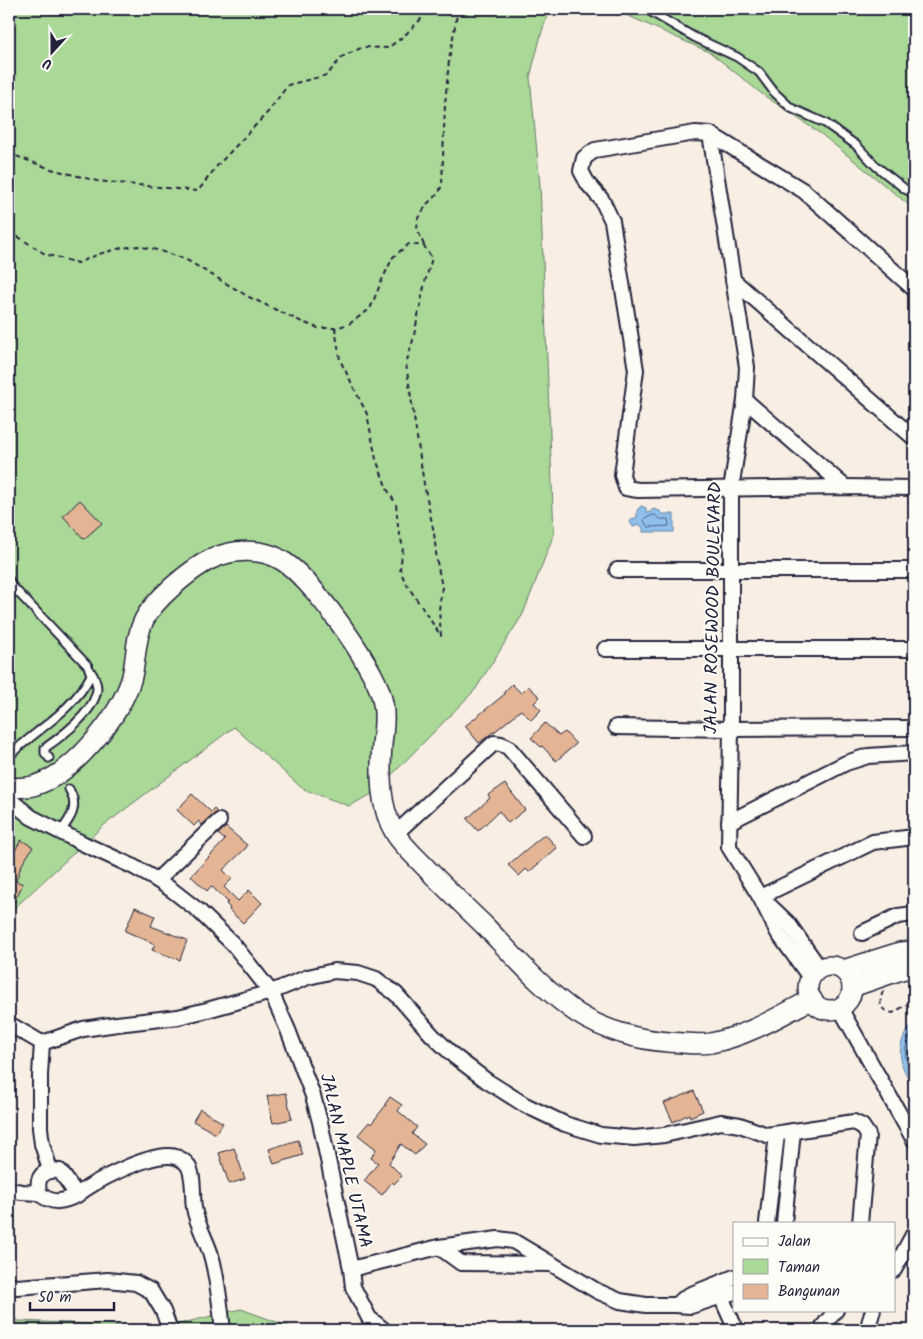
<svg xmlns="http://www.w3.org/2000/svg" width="923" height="1339" viewBox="0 0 923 1339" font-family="Kalam,sans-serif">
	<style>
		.green { fill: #a9d897; stroke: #667d69 }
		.water { fill: #8fc0eb; stroke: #6381a5 }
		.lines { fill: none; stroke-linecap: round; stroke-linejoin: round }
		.shore { stroke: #4e6181; stroke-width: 1 }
		.building { fill: #e3b594; stroke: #22223b }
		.lane-casing { stroke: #22223b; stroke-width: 11 }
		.street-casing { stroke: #22223b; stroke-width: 18 }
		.secondary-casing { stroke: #22223b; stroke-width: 22 }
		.path { stroke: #22223b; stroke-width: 2; stroke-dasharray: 5 4; stroke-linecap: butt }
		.lane { stroke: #fdfcf7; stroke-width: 7 }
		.street { stroke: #fdfcf7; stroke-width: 14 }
		.secondary { stroke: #fdfcf7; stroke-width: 19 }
		.labels { text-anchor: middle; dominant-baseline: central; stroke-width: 4; stroke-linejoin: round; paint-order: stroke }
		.street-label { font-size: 18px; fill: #22223b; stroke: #fdfcf7 }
	</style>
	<rect width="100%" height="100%" fill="#f8eee3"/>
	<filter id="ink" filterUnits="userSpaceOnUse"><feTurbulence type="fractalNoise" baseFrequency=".02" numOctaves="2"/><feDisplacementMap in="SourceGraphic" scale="10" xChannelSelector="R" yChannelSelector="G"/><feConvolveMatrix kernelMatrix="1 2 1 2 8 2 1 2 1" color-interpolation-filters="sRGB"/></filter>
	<g filter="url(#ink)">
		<g class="green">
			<polygon points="9,9 550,9 542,31 530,77 540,185 554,534 523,614 475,690 374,793 349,806 303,789 234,727 103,826 9,913"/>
			<polygon points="593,9 914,9 914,209 821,134 762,94 711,53 622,13"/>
			<polygon points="241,1309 299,1330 9,1330 9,1315 19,1321 166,1327"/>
		</g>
		<g class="water">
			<polygon points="641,506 646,508 646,511 647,513 650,512 653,509 660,511 661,514 674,514 674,532 643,532 643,528 639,524 636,526 633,527 630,522 632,519 637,517 637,510"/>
			<path d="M914,1024V1084C897,1069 895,1038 914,1024Z"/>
		</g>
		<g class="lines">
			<g class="shore">
				<polygon points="655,515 660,519 668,519 669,526 648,527 644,521 644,519"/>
				<path d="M914,1030C902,1046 903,1061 914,1077"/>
			</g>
		</g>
		<g class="building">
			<polygon points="80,500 102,523 84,539 63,516"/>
			<polygon points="512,684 521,693 528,686 540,697 534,703 541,710 531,720 521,710 493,733 493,732 479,743 465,726 505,694 504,692"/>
			<polygon points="545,723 559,736 565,732 576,744 556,761 542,746 541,747 531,738"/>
			<polygon points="505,784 525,810 508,823 499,811 478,831 467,819 490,798 488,795"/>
			<polygon points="192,794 211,812 214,809 217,812 213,815 202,825 199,821 194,826 177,810"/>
			<polygon points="226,827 247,845 246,848 223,870 232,879 224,887 238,901 249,890 262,903 243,923 229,910 230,908 226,904 228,902 211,886 207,891 191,876 225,840 218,834"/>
			<polygon points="545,834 557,848 529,872 526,869 519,876 508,865 522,853"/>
			<polygon points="21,840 33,847 21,866 16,881 23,884 9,912 9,861"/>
			<polygon points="135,907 155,916 151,926 187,940 180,960 152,950 155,944 125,931"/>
			<polygon points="694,1091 703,1111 690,1117 689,1114 673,1122 664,1103"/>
			<polygon points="286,1093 292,1119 273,1123 267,1096"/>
			<polygon points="390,1097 402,1105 398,1111 417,1127 412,1134 425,1144 415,1155 401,1144 389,1163 402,1176 394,1184 392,1182 382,1195 364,1181 378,1163 371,1158 376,1149 358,1135 369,1122 371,1124 386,1105 385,1104"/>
			<polygon points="200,1109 223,1123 216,1134 193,1121"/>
			<polygon points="298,1140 303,1155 274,1164 269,1149"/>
			<polygon points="234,1148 245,1179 229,1184 219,1153"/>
		</g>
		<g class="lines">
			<g class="lane-casing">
				<g id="lane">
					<polyline points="646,9 694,37 737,57 759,72 774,92 791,108 825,123 856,145 876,166 905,189 914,194"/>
					<path d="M9,580L12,586L88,666L91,675C73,711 37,729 9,756"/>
					<path d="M49,758L45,753V748C62,736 95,712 97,689C97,682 94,676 90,670"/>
					<path d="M60,832C72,817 79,806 69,789"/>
				</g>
			</g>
			<g class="street-casing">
				<g id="street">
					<polyline points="710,134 747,367 745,400 731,489 731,729 729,847 760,897 778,933 811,979"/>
					<polyline points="733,280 914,438"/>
					<polyline points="914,289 804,191 710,134 695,133 595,150 584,158 581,171 588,184 602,200 612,221 636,370 622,475 626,488 638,490 845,487 914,488"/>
					<polyline points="745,400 845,487"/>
					<polyline points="617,570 914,570"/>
					<polyline points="605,649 914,649"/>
					<polyline points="616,727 731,729 914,728"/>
					<polyline points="9,799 31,817 84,844 132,866 157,880 172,890 199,911 233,944 271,992 288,1030 313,1096 320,1122 351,1269 353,1287 369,1318 384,1330"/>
					<polyline points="729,822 846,763 868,756 914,753"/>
					<polyline points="395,834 494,743 501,744 508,747 584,836"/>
					<polyline points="157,880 219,821"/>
					<polyline points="760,897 873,842 914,837"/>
					<polyline points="768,904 788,923 820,969"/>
					<polyline points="862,933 898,916 914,914"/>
					<polyline points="840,1008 914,1140"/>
					<polyline points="9,1024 42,1043 83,1029 117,1024 178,1017 207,1010 271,992 308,977 334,971 358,973 376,979 396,994 432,1035 454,1056 487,1081 525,1105 565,1124 601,1135 634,1138 664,1135 721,1122 740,1125 767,1135 854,1122 862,1126 868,1135 860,1223"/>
					<polyline points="42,1043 40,1075 40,1128 42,1144 50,1170"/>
					<path d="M9,1190L22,1192L39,1193C52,1205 63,1202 77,1195L60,1171C43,1169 36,1176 39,1193"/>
					<path d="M77,1195C96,1180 145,1156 168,1156C175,1156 181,1158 186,1163C195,1172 192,1195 194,1208C197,1225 206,1239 211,1255C218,1279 220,1305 223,1330"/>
					<polyline points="767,1223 777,1134"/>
					<polyline points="784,1223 793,1131"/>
					<polyline points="439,1247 461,1263 552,1264"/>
					<polyline points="351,1269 439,1247 498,1239 513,1241 597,1291 620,1301 646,1305 675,1305 691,1306 734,1292"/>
					<polyline points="894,1270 914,1233"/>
					<polyline points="9,1285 17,1287 108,1280 136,1283 151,1291 163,1311 170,1330"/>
					<polyline points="718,1290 736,1330"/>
					<polyline points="675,1305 689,1295 734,1277"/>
					<polyline points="820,1330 836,1310"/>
					<polyline points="867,1330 873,1310"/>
				</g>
			</g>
			<g class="secondary-casing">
				<g id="secondary">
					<path d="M9,787L12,788C19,787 29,788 36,785C74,773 119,717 131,680C137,660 134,640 144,620C150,608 161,597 171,588C197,565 221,547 258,552C265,553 275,556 281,560C309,575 373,664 381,695C386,711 384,728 382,744C380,773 379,807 395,833C402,845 418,859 427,869C446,888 465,907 484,925C513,955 542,989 577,1013C603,1030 638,1040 669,1042C682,1043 698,1045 711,1043C747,1036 780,1016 812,999"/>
					<circle cx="830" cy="988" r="22"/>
					<polyline points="843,970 900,952 914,951"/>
					<polyline points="852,987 904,969 914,969"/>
				</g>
			</g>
			<g class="path">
				<polyline points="9,151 16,156 51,169 97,181 198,191 217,166 268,112 288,85 327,75 342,57 363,47 388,48 405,35 428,12 437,9"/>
				<polyline points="9,234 17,236 45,254 78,263 99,254 121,248 138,246 157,250 185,259 249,297 302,322 318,328 335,328 349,324 370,309 382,280 393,257 409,244 424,246 432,258 425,282 413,340 406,364 424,484 434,533 437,562 442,587 439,610 441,636 405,582 400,569 403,548 398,526 396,504 387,489 376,459 367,414 340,360 335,328"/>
				<polyline points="424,245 417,229 418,218 428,203 439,193 442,184 445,105 449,60 458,9"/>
				<path d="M883,991C879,1003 878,1010 893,1013L914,1000"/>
			</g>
			<use href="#lane" class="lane"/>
			<use href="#street" class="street"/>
			<use href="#secondary" class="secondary"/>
		</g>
	</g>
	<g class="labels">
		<g class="street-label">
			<text transform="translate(714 608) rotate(-89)">JALAN ROSEWOOD BOULEVARD</text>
			<text transform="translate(345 1161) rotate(77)">JALAN MAPLE UTAMA</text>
		</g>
	</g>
	<rect width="923" height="1339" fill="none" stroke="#fdfcf7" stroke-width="30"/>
	<rect x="15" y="15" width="893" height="1309" fill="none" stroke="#22223b" stroke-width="2" filter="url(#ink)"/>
	<rect x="733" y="1222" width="162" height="90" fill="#fdfcf7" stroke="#a5a5ac"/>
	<rect x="743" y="1238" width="25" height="8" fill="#fdfcf7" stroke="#a5a5ac"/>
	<text x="778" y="1246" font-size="15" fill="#22223b">Jalan</text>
	<rect x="743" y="1259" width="25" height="15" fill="#a9d897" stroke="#a5a5ac"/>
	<text x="778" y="1272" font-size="15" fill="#22223b">Taman</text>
	<rect x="743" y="1284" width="25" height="15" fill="#e3b594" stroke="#a5a5ac"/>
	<text x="778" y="1296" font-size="15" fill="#22223b">Bangunan</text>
	<g transform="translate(52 52) rotate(201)" stroke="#fdfcf7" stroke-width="4" paint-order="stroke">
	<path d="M0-4L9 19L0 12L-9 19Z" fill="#22223b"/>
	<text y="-8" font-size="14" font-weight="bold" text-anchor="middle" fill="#22223b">U</text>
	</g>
	<path d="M30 1302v8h84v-8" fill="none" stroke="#22223b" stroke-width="2.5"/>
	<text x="38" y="1302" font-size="15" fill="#22223b" stroke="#fdfcf7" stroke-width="4" paint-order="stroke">50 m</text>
</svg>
